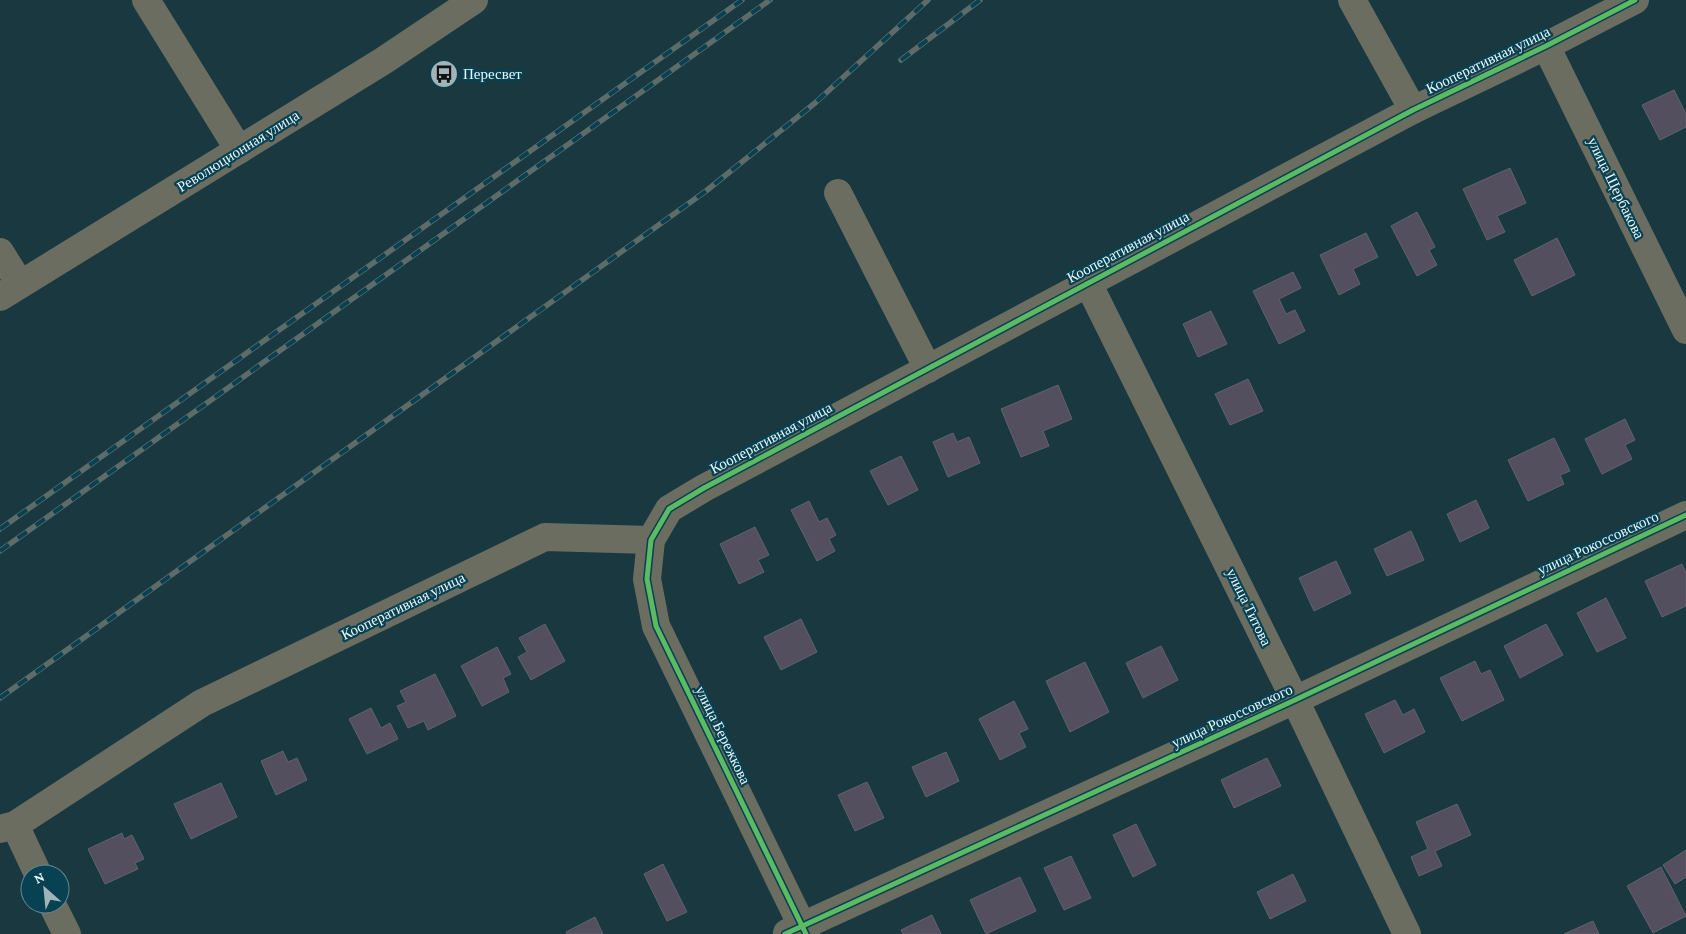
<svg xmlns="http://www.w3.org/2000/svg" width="1686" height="934" viewBox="0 0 1686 934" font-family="'Crimson Pro',serif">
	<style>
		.building { fill: #544f5f; stroke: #5f636d }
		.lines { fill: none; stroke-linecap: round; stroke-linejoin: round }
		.minor { stroke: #6a6d5f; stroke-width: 28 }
		.rail-casing { stroke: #5e6c69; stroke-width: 5.5 }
		.rail { stroke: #084151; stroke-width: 4; stroke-dasharray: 11; stroke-linecap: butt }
		.cycleway-casing { stroke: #084151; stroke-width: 8 }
		.cycleway { stroke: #5cba63; stroke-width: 5 }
		.labels { text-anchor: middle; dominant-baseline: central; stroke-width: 4.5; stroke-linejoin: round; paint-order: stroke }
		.street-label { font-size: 15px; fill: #eaf7fc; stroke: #084151 }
		.poi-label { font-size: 15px; fill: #eaf7fc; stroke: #084151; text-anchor: start }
	</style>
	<rect width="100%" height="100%" fill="#193840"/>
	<g class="building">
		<polygon points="1674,90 1686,114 1686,127 1660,140 1642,105"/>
		<polygon points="1510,168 1526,203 1497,216 1505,232 1487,240 1463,189"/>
		<polygon points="1417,212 1435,247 1429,250 1437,265 1417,276 1391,226"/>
		<polygon points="1366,233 1378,257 1353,269 1360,284 1339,295 1320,255"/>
		<polygon points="1557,238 1575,275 1532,296 1514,260"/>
		<polygon points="1293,272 1301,288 1279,299 1286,314 1295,310 1305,331 1279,344 1253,291"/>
		<polygon points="1211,311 1227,344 1198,357 1183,324"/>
		<polygon points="1248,379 1263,411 1230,425 1215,394"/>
		<polygon points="1058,385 1072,419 1043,431 1049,446 1021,457 1001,409"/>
		<polygon points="1625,419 1635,440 1625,445 1632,459 1602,474 1585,439"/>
		<polygon points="953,433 957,442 969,437 980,463 948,477 933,442"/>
		<polygon points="1554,438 1570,471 1560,475 1564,484 1528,501 1508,460"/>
		<polygon points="901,456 918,490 888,505 870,471"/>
		<polygon points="1476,500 1489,528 1460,542 1447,514"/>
		<polygon points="809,501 819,522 827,518 836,535 829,539 835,551 817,561 791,510"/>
		<polygon points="755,527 769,555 758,560 764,572 739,584 720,544"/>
		<polygon points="1411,531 1424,560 1387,576 1374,549"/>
		<polygon points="1336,561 1351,593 1314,611 1299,578"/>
		<polygon points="1682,564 1686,573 1686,606 1662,617 1645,581"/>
		<polygon points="1606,598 1626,638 1597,652 1577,613"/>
		<polygon points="801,619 817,652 781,670 764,637"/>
		<polygon points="545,624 565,661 531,680 518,657 527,652 519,638"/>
		<polygon points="1546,624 1563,655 1520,678 1504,646"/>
		<polygon points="1161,646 1178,680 1143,698 1126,663"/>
		<polygon points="497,647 511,674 503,678 509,692 482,706 461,666"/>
		<polygon points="1475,661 1481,674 1490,670 1504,700 1462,721 1440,678"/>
		<polygon points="1085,662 1109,712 1070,732 1046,681"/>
		<polygon points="435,674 456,716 428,730 424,721 408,728 397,706 406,702 400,691"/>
		<polygon points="1395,700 1403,715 1414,709 1425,732 1384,753 1365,714"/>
		<polygon points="1014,701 1028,729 1019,733 1026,747 1000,760 979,719"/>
		<polygon points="371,708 381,728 390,723 398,739 367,754 349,719"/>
		<polygon points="283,751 288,762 297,758 307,780 276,795 261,761"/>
		<polygon points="946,752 959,781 926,797 912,767"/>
		<polygon points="1267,758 1281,786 1234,808 1221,780"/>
		<polygon points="867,782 884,818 855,831 838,795"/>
		<polygon points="221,783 237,817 191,839 174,804"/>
		<polygon points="1457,804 1471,835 1435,851 1442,866 1419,876 1411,857 1428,849 1416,822"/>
		<polygon points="1136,824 1156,865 1133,877 1113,835"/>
		<polygon points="122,833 124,839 132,835 144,859 135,863 138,869 105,884 88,849"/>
		<polygon points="1686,850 1686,877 1675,884 1663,865"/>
		<polygon points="1071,856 1091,898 1064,910 1044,868"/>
		<polygon points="663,864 687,912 667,921 644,874"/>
		<polygon points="1661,867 1686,916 1653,933 1627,886"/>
		<polygon points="1293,874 1306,901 1270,919 1257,892"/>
		<polygon points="1020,877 1036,911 986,934 970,900"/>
		<polygon points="932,915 941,934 903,934 901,930"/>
		<polygon points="595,917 603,934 567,934 566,932"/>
		<polygon points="1593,921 1599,934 1564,934"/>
	</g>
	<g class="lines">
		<g class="minor">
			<polyline points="146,0 239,150"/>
			<polyline points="1352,0 1413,110"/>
			<polyline points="1546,46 1686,330"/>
			<polyline points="838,193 928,369"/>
			<polyline points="0,252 20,284"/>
			<polyline points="1088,283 1295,700 1407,934"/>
			<polyline points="0,297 383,61 474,0"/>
			<polyline points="15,825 38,874"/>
			<polyline points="0,829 15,825 202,703 545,537 651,540"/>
			<polyline points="52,904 67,934"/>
			<polyline points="787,933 1295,700 1686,515"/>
			<polyline points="806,934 656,626 647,579 651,540 669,509 704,488 1413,110 1546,46 1635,0"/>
		</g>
		<g class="rail-casing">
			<g id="rail">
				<polyline points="901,60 980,0"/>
				<polyline points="0,529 742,0"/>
				<polyline points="0,551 770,0"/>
				<polyline points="0,698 706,191 815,103 928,0"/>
			</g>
		</g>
		<use href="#rail" class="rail"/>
		<g class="cycleway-casing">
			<g id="cycleway">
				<polyline points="785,934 1295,700 1686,515"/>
				<polyline points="806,934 656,626 647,579 651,540 669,509 704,488 1413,110 1546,46 1635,0"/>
			</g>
		</g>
		<use href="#cycleway" class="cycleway"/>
	</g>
	<defs>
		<g id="bus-disc" transform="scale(1.4375)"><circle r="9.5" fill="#a1b4ba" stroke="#084151"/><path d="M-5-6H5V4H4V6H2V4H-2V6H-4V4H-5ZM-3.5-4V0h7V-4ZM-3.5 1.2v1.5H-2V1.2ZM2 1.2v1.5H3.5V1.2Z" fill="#111"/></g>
	</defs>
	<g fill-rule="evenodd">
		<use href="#bus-disc" x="444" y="74"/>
	</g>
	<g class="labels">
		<g class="street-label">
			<text transform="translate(1488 60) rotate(-26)">Кооперативная улица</text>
			<text transform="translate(238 151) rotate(-32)">Революционная улица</text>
			<text transform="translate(1616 188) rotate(64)">улица Щербакова</text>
			<text transform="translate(1128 247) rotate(-28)">Кооперативная улица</text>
			<text transform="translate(771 438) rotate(-28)">Кооперативная улица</text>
			<text transform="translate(1598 543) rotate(-25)">улица Рокоссовского</text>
			<text transform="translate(403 606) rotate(-26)">Кооперативная улица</text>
			<text transform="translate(1249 607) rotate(64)">улица Титова</text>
			<text transform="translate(1232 716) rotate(-25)">улица Рокоссовского</text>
			<text transform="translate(723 735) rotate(64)">улица Бережкова</text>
		</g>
		<g class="poi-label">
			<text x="463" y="74">Пересвет</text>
		</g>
	</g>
	<g transform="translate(45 889) rotate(333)"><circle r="24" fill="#084151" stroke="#628a95"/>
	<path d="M0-4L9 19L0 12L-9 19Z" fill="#a1b4ba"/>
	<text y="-8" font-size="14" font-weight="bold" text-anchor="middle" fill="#eaf7fc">N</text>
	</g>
</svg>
